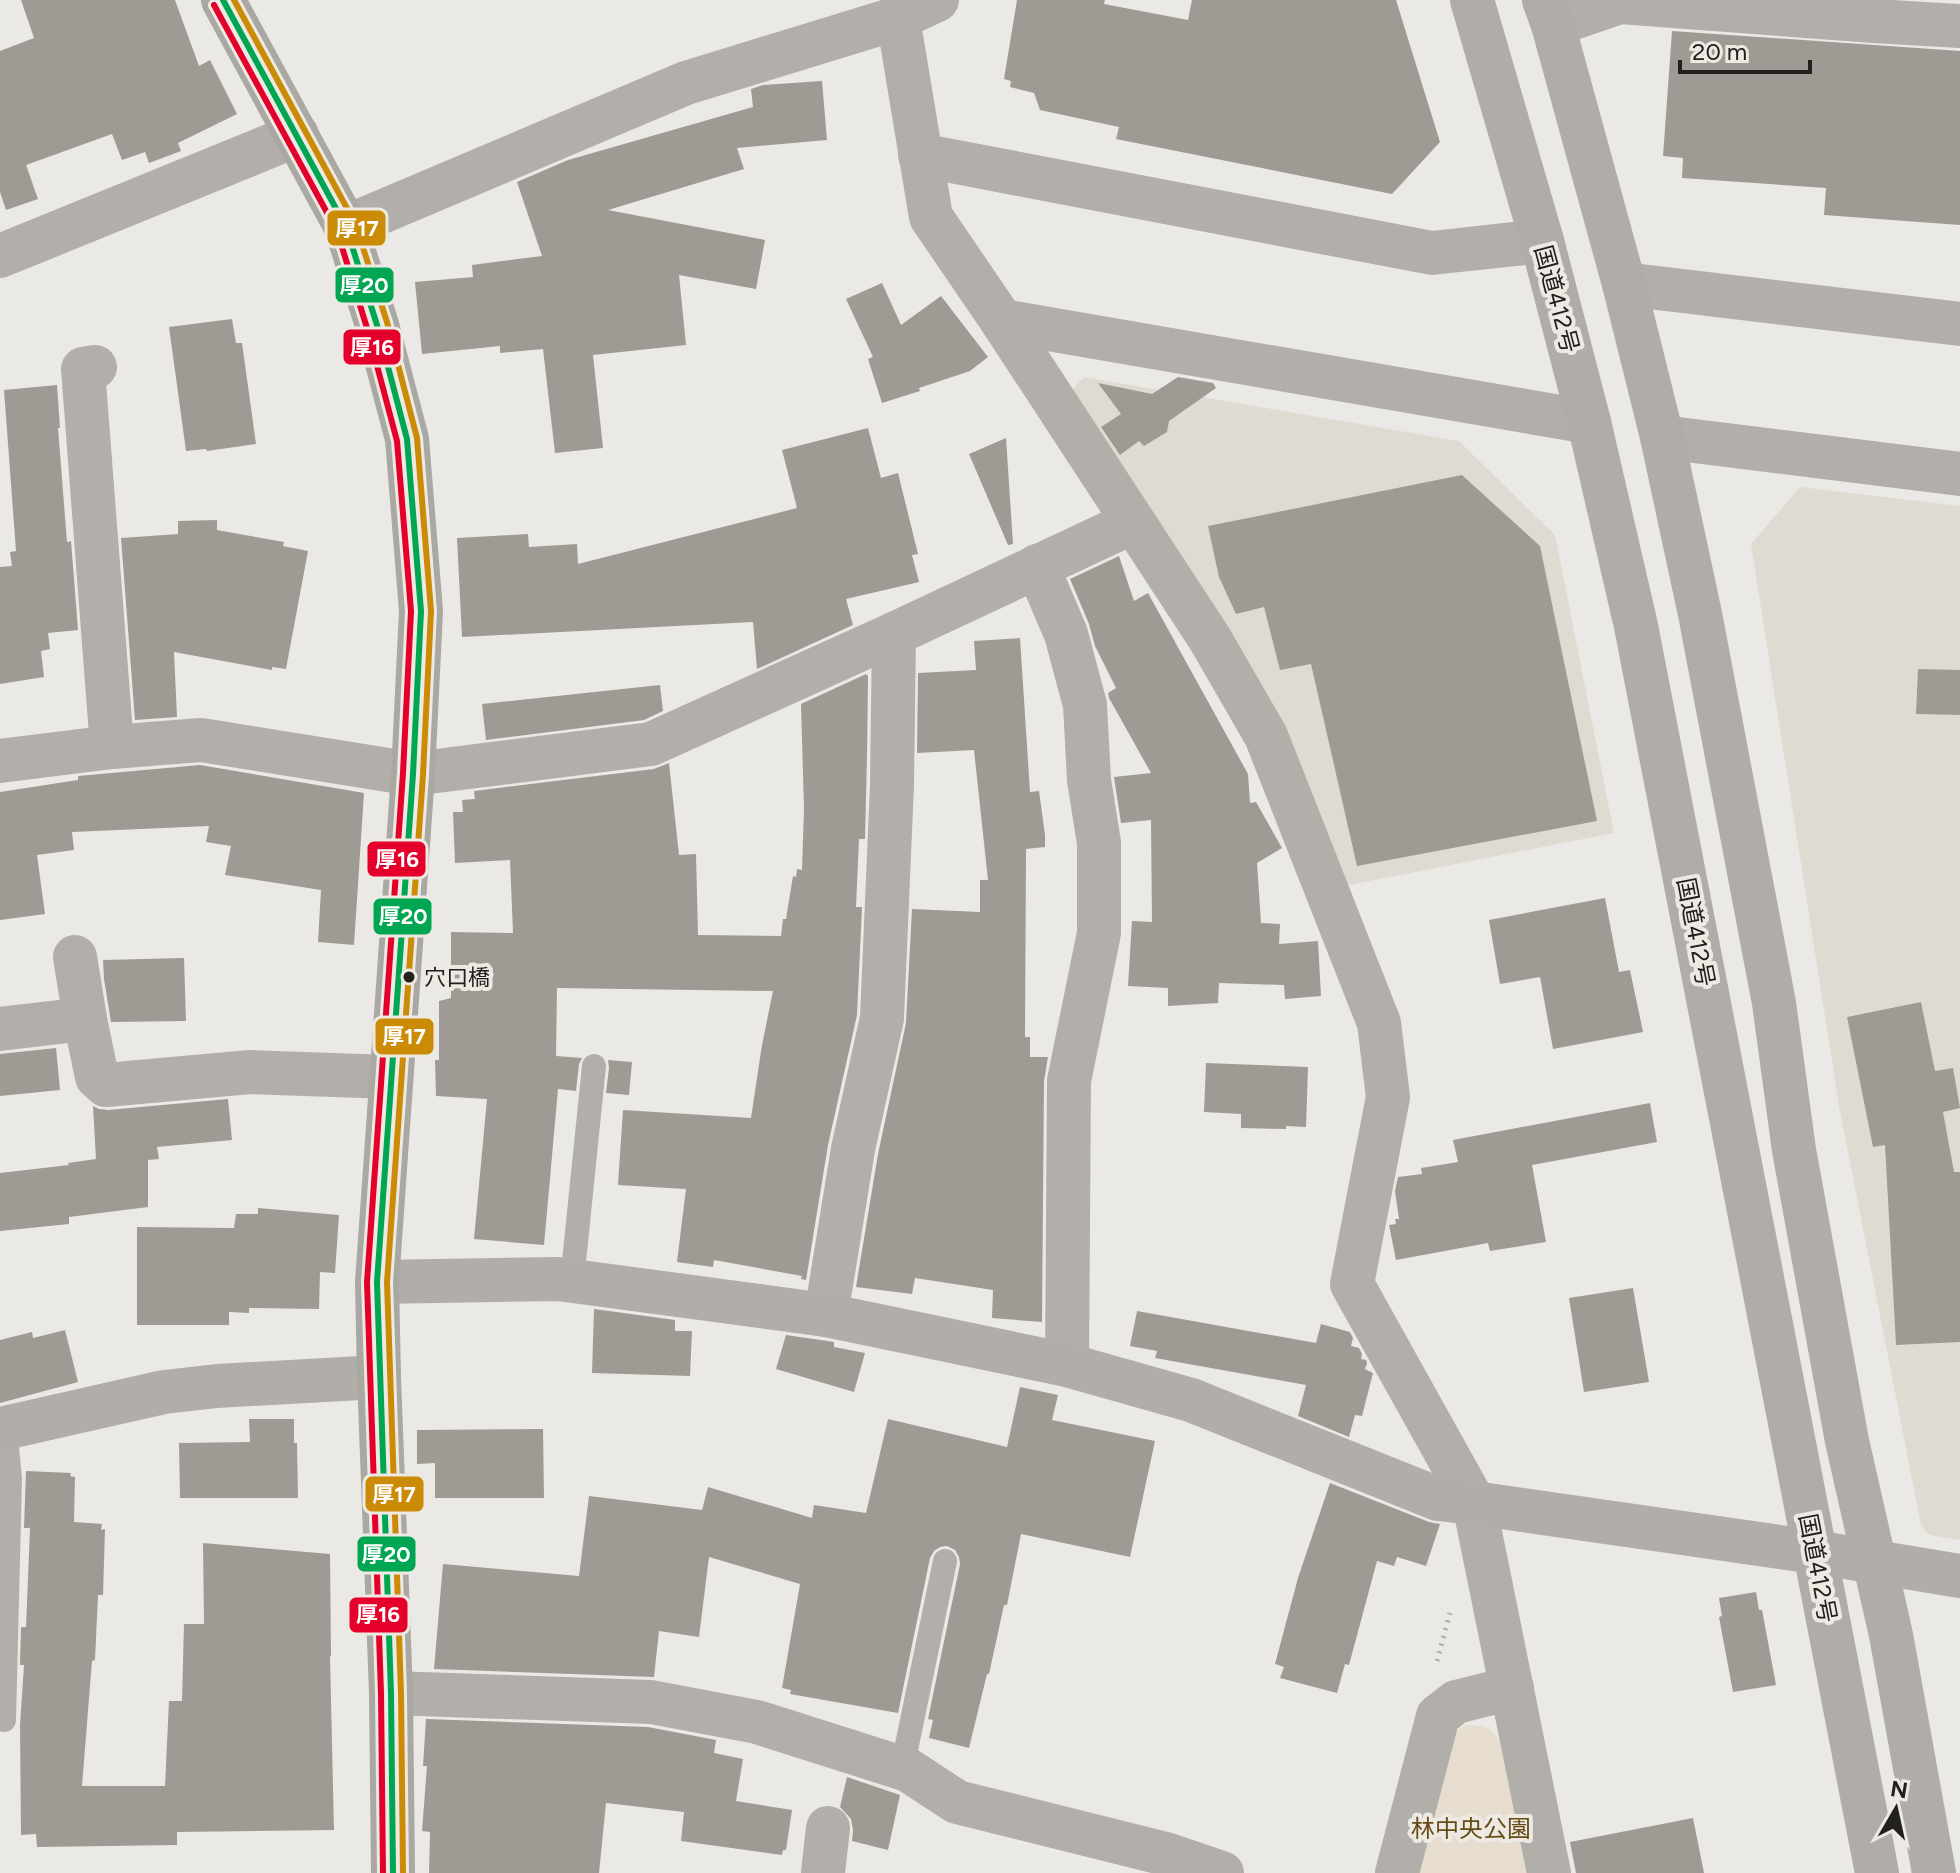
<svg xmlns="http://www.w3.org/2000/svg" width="1960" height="1873" viewBox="0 0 1960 1873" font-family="Figtree,'Noto Sans JP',sans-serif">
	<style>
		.built { fill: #e0dbd2 }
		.green { fill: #e6ddce }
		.building { fill: #9f9a94 }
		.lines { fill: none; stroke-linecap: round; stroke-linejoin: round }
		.path { stroke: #afada9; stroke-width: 5; stroke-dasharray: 2 6; stroke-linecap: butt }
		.lane { stroke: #b2afab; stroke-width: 24 }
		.street { stroke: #b2afab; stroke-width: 44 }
		.secondary { stroke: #b1aeaa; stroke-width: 44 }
		.primary { stroke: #aaa8a3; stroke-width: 44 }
		.highway { stroke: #b0ada8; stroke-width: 44 }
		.bus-1-casing { stroke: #edeae4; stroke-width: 12 }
		.bus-2-casing { stroke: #edeae4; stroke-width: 12 }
		.bus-3-casing { stroke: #edeae4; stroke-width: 12 }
		.bus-1 { stroke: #00a651; stroke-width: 6 }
		.bus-2 { stroke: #e4002b; stroke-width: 6 }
		.bus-3 { stroke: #cc8b06; stroke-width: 6 }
		.bus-dot { fill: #21201d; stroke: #edeae4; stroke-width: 3 }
		.labels { text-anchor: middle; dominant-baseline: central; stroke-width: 8; stroke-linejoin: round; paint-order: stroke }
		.bus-label { font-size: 22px; fill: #21201d; stroke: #edeae4; text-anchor: start }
		.street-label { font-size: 24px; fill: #21201d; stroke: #edeae4 }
		.park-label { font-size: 24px; fill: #664b16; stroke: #edeae4 }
		.line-badge { stroke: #edeae4; stroke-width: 3 }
		.badge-label { font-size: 22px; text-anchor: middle; font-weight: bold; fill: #fff }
	</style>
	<rect width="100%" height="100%" fill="#ebe9e6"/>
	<g class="built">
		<polygon points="1084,377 1459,441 1555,535 1614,833 1344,886 1071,391"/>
		<polygon points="1800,487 1960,506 1960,1540 1929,1535 1921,1525 1839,1106 1751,544"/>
	</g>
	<path class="green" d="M1467,1725C1485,1726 1492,1727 1500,1743L1527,1873H1412L1456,1731Z"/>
	<g class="building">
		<polygon points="21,0 175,0 199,66 210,60 237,114 178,143 181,151 149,163 145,152 122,160 112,134 26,165 38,199 6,210 0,192 0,51 34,38"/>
		<polygon points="1017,0 1105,0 1104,4 1188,20 1192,0 1396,0 1440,142 1392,194 1116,139 1119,127 1040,110 1034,93 1010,87 1011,81 1004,79"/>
		<polygon points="1672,31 1960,51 1960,225 1824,215 1826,188 1682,178 1683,158 1663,156"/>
		<polygon points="822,81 827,140 737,148 744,169 608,210 765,240 756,289 679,275 686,345 593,355 603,448 555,453 543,349 500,353 500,346 422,354 415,282 473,277 472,265 542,256 517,182 568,160 753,107 751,89 763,85"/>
		<polygon points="882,283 901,325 941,296 988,357 970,371 919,388 920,391 882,403 868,359 873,357 846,299"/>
		<polygon points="232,319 236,343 242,343 256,444 207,451 206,449 186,451 169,327"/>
		<polygon points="1178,377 1213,383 1216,388 1169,421 1167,432 1144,446 1139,441 1120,455 1101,427 1121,414 1098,383 1152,394"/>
		<polygon points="57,385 60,428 58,428 67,542 71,541 78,630 48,633 50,649 41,651 44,677 0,684 0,567 12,566 10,552 16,551 4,390"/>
		<polygon points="868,428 881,478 898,473 918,554 912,555 919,582 846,599 853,625 757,669 753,622 462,637 457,538 528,534 529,547 577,544 578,564 797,508 782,450"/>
		<polygon points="1006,438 1013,544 1008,545 969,454"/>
		<polygon points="1462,475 1540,546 1597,821 1357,866 1311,664 1280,670 1264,607 1236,614 1219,577 1208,526"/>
		<polygon points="217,520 217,530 284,542 283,546 308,551 286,669 272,667 272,670 174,652 177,717 135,720 121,538 178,534 178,521"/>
		<polygon points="1119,556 1134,601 1148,593 1248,774 1250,803 1256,802 1282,848 1257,863 1261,923 1280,924 1279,944 1318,941 1321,996 1285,999 1284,985 1219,983 1218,1003 1168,1006 1168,988 1128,986 1132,921 1152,922 1151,820 1121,823 1114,777 1151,773 1109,698 1108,693 1116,688 1095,646 1089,624 1070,579"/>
		<polygon points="1020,638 1030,792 1039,791 1045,835 1045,847 1026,849 1025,1037 1030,1037 1030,1057 1048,1057 1044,1081 1042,1322 992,1318 993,1290 915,1278 912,1294 856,1287 878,1154 906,1023 912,909 980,912 980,880 988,880 974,750 917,753 918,673 976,670 974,641"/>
		<polygon points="1918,669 1960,670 1960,715 1916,714"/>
		<polygon points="866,674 868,676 867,756 865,839 859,839 856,907 862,907 857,1015 828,1145 806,1280 801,1279 802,1276 714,1260 713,1267 677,1262 686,1189 618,1185 623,1110 751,1118 762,1045 773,991 557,988 556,1056 582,1058 579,1064 576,1091 558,1089 544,1245 474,1239 487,1099 436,1096 435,1060 439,1060 439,1001 451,998 451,932 513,933 510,860 455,863 453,812 463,812 462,800 475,799 474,791 654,769 669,763 679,855 696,854 698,935 781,936 783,919 786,919 793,876 796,877 797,869 802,870 804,809 801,704"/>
		<polygon points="660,685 663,711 644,720 486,740 482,704"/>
		<polygon points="200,765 364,793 354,945 318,942 321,890 225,875 231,846 206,842 209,826 72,832 74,850 37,855 45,914 0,920 0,792 78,780 78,776"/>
		<polygon points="1605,898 1619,972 1630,970 1643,1032 1553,1049 1540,977 1500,984 1489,920"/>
		<polygon points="184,958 186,1021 111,1022 104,979 103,960"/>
		<polygon points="1921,1002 1935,1071 1953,1068 1960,1108 1943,1112 1954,1172 1960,1172 1960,1342 1896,1345 1885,1145 1873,1147 1847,1017"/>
		<polygon points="56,1048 60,1090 0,1096 0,1054"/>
		<polygon points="608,1060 632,1062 629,1095 606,1093 609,1068"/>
		<polygon points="1206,1063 1308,1067 1306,1127 1286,1126 1286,1129 1241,1128 1241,1114 1204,1112"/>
		<polygon points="228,1099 232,1140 157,1147 159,1159 148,1160 148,1207 69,1217 69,1224 0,1231 0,1173 69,1165 68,1163 96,1159 93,1106 99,1109 108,1110"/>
		<polygon points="1650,1103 1657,1142 1532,1165 1546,1242 1490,1251 1488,1243 1396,1260 1389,1225 1396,1224 1395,1219 1399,1219 1395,1191 1398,1177 1422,1174 1421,1168 1458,1162 1453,1140"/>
		<polygon points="258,1208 339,1215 335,1273 320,1272 319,1309 249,1308 249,1313 229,1312 229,1325 137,1325 137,1227 234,1228 236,1214 258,1214"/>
		<polygon points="1633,1288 1649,1382 1584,1392 1569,1298"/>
		<polygon points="594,1309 675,1320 675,1331 692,1331 690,1376 592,1373"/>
		<polygon points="1137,1311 1316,1343 1321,1324 1350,1332 1353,1338 1351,1346 1359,1348 1362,1354 1361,1359 1366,1360 1367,1363 1365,1369 1373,1373 1362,1416 1355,1415 1349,1437 1298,1416 1306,1385 1155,1358 1157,1351 1130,1346"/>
		<polygon points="65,1330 78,1382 0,1403 0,1340 32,1332 33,1338"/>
		<polygon points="786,1335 834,1342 834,1347 865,1353 854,1392 776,1369"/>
		<polygon points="1020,1387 1058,1395 1052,1420 1155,1441 1130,1557 1021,1534 1007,1605 1004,1605 989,1674 987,1674 969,1748 929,1738 933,1720 928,1719 960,1564 959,1557 955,1550 947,1546 940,1547 934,1551 930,1558 898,1713 790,1694 791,1690 782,1688 800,1584 709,1557 699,1637 659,1631 654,1677 434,1669 443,1564 579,1576 589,1496 702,1510 708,1487 812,1518 814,1505 866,1513 888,1419 1007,1447"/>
		<polygon points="249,1419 294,1419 294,1443 297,1443 298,1498 180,1498 179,1443 250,1442"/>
		<polygon points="543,1429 544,1498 435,1498 435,1463 417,1464 417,1430"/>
		<polygon points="26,1471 71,1473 70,1476 75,1477 74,1522 102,1524 101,1530 105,1529 103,1595 98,1595 95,1660 92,1661 82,1786 165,1786 169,1701 182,1701 184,1624 204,1624 203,1543 330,1554 331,1656 330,1656 334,1830 177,1832 177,1845 37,1847 36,1834 21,1835 20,1725 24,1665 20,1665 21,1627 26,1627 30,1528 24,1528"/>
		<polygon points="1330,1483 1429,1522 1440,1524 1426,1566 1397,1557 1394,1566 1377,1561 1349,1665 1345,1664 1337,1693 1280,1678 1284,1667 1275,1664 1298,1578"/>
		<polygon points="1756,1592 1759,1610 1762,1610 1776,1685 1733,1692 1719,1617 1722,1616 1719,1598"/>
		<polygon points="426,1719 648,1727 716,1740 714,1753 743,1759 736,1801 792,1810 786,1850 783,1850 782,1855 681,1841 684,1812 606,1803 599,1873 429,1873 430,1832 422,1831 427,1766 423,1766"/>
		<polygon points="847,1777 900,1795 888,1850 852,1841 853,1830 851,1819 840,1807"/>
		<polygon points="1693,1818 1704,1873 1576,1873 1570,1842"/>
	</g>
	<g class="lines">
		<polyline class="path" points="1437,1661 1450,1613"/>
		<g class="lane">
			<polyline points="572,1281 594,1066"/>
			<polyline points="4,1720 10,1479 5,1427"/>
			<polyline points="902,1769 945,1561"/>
		</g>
		<g class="street">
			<polyline points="898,18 931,217 1002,321 1210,639 1266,736 1379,1023 1388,1097 1352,1284 1474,1503 1549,1873"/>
			<polyline points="1553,25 1620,2 1874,21 1960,26"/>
			<polyline points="920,155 1432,253 1542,241"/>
			<polyline points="346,227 686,83 898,18 937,0"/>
			<polyline points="0,256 297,135"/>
			<polyline points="1624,284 1960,324"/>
			<polyline points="1002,321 1589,422"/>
			<polyline points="95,367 83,369 112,747"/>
			<polyline points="1662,437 1960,474"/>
			<polyline points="1037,566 1066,634 1085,705 1089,780 1099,843 1099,933 1069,1081 1067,1365"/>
			<polyline points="0,761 112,747 201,740 413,774 651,744 894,634 1133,522"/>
			<polyline points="75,957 85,1019 97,1077 106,1085 250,1072 391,1077"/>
			<polyline points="0,1029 85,1019"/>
			<polyline points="826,1315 853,1149 882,1018 892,785 894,634"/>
			<polyline points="391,1693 651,1702 757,1722 908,1770 957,1802 1166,1854 1222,1873"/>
			<polyline points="823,1873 828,1828"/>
			<polyline points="1397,1873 1438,1716 1456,1702 1512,1688"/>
		</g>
		<g class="secondary">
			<polyline points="377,1282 558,1279 826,1315 1067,1365 1191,1400 1438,1499 1474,1503 1815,1552 1960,1576"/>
			<polyline points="0,1429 164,1392 217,1386 379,1377"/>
		</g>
		<polyline class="primary" points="223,0 346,227 377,325 407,439 421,611 413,774 377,1282 379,1377 391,1693 393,1873"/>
		<g class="highway">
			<polyline points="1472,0 1542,241 1589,422 1636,626 1877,1873"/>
			<polyline points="1544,0 1553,25 1624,284 1662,437 1700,614 1774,1003 1794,1150 1847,1441 1891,1635 1934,1873"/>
		</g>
		<g class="bus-1-casing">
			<polyline id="bus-1" points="223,0 346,227 377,325 407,439 421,611 413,774 377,1282 391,1693 393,1873"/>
		</g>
		<g class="bus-2-casing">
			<polyline id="bus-2" points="214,5 337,231 367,328 397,441 411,611 403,773 367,1282 381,1693 383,1873"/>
		</g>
		<g class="bus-3-casing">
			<polyline id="bus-3" points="234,0 355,223 387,322 417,438 431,611 423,775 387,1282 401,1693 403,1873"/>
		</g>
		<use href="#bus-1" class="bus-1"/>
		<use href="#bus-2" class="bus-2"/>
		<use href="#bus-3" class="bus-3"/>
	</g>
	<circle class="bus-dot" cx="409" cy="977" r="7"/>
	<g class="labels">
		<g class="bus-label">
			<text x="424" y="977">穴口橋</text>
		</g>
		<g class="street-label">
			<text transform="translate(1557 299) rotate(75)">国道412号</text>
			<text transform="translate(1696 932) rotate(79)">国道412号</text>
			<text transform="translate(1818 1568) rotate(79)">国道412号</text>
		</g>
		<g class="park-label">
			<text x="1471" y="1828">林中央公園</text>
		</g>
	</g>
	<g class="line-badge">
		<rect x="326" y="209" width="61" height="38" rx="8" fill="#cc8b06"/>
		<rect x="334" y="266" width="61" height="38" rx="8" fill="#00a651"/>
		<rect x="342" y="328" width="60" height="38" rx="8" fill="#e4002b"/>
		<rect x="366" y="840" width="61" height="38" rx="8" fill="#e4002b"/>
		<rect x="372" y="897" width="61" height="39" rx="8" fill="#00a651"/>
		<rect x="374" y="1017" width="61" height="39" rx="8" fill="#cc8b06"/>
		<rect x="364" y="1475" width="61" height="38" rx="8" fill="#cc8b06"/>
		<rect x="356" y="1535" width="61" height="38" rx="8" fill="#00a651"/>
		<rect x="348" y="1596" width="61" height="38" rx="8" fill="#e4002b"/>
	</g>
	<g class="badge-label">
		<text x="357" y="236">厚17</text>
		<text x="364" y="293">厚20</text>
		<text x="372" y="355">厚16</text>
		<text x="397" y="867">厚16</text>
		<text x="403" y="924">厚20</text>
		<text x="404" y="1044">厚17</text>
		<text x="394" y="1502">厚17</text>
		<text x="386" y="1562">厚20</text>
		<text x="378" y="1622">厚16</text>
	</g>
	<g transform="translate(1896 1809) rotate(9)" stroke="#edeae4" stroke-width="6" paint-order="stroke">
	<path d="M0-6L14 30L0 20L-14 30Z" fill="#21201d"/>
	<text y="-12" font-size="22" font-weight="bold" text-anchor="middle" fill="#21201d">N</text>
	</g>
	<path d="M1680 60v12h130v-12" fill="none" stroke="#21201d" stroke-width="4"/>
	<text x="1692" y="60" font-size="24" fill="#21201d" stroke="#edeae4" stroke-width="6" paint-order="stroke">20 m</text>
</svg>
